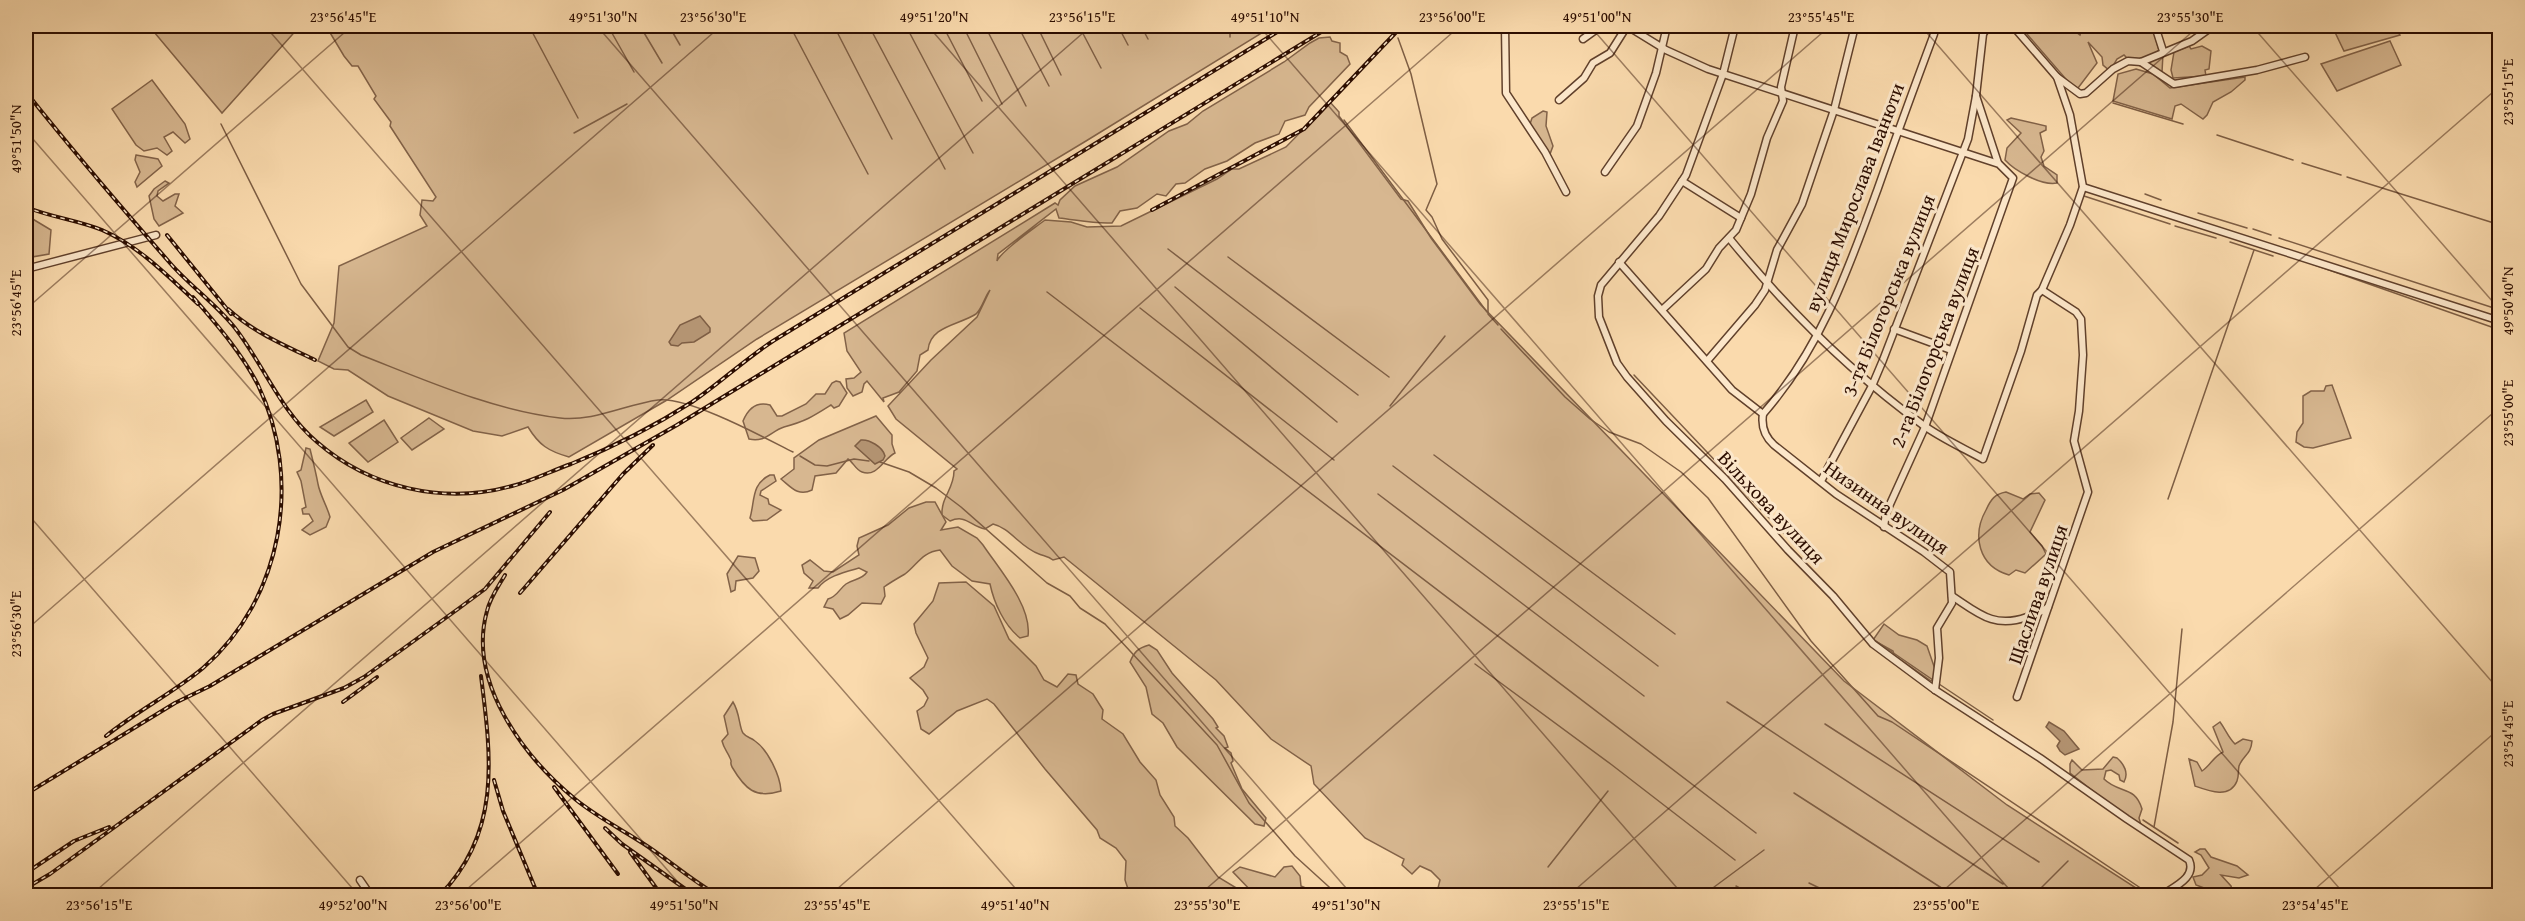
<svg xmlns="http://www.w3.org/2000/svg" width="2525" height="921" viewBox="0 0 2525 921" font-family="'Gentium Book Plus',serif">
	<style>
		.green { fill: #d7b790; stroke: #826248; stroke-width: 1.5 }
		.water { fill: #b49472; stroke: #7e5e44; stroke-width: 1.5 }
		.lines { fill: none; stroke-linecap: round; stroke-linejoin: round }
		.stream { stroke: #7e5e44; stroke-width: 1.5 }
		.street-casing { stroke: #60402b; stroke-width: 9 }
		.street { stroke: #fce7ca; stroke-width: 6 }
		.rail-casing { stroke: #2c0d00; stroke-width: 4 }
		.rail { stroke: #fce7ca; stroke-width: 1.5; stroke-dasharray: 4.5; stroke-linecap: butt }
		.ticks { fill: none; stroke: #2c0d00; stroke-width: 1.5; stroke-opacity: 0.45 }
		.labels { text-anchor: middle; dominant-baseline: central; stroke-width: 6; stroke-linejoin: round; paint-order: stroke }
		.street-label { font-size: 20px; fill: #2c0d00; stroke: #fce7ca }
		.neatline { fill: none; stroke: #2c0d00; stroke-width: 2 }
		.ticks-label { font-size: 15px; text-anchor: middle; fill: #2c0d00 }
	</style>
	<rect width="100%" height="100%" fill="#fadaad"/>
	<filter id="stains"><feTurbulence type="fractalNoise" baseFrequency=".00333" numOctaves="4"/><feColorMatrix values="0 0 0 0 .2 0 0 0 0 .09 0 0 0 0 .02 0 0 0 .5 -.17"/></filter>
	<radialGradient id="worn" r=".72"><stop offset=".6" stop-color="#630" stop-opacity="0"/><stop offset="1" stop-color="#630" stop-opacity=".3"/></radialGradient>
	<g class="green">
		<polygon points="149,26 300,26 222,113"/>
		<path d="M326,26H1273L1086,141L757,339L667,400L569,457C548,451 539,445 528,427L502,436L473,431L388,396L348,370L334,369L318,361L334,323L339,266L427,226L420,215L422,200L433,201L436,197L390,126L391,122L374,99L376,96L358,66H352L344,56Z"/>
		<polygon points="2020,26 2068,26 2080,35 2082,29 2094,26 2152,26 2159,50 2152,56 2163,54 2162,72 2143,61 2127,58 2124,55 2117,59 2110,71 2103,65 2102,57 2088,42 2097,63 2078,88 2071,85"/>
		<polygon points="2332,26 2394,26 2400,35 2344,51"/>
		<path d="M1330,37L1332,41L1340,43V52L1347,56L1350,64L1309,107L1305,115L1285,121L1279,134L1255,143L1227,161L1205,169L1185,183L1176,184L1166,196L1157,194L1137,208L1120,211L1112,223C1094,224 1077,220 1059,218L1056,209L998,254L997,261C1001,251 1032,230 1045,220L1071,222L1087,227L1121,226L1217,179L1232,169H1239L1286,147L1330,102L1339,112V116L1401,199L1408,201L1431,238L1480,304L1844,681L2007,805L2147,895L1557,896L1552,892L1553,895H1443L1438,888L1440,880L1431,871L1420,866L1412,874L1402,865L1404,859L1365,838L1314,784L1311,766L1271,739L1216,680L1064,557L1053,560C1048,556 1044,556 1039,554C1021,548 1010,528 993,524L985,529C970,526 966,514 950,521L942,515C941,497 954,489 954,471L957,469L896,419L888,406L931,360L977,317L990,290C985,296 982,309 976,314C959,325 930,326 928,350L920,355L917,371L899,392L883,398L884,402L867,381L864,384L862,392L853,396L847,388L846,379L854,378L861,372L847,351L844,333L1055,203L1058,205L1060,200L1075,186L1117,167L1169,131L1187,124L1203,111L1284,62L1310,43L1319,38Z"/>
		<polygon points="2390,41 2401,65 2337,91 2321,64"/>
		<polygon points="2189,46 2191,49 2202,46 2211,51 2209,69 2205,70 2206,76 2173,78 2171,70 2174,52"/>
		<polygon points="2136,69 2153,74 2170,88 2245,77 2245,80 2231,92 2213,102 2207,115 2203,119 2181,104 2175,106 2172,119 2113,101 2118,74"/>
		<polygon points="152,80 185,124 190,139 185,143 173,132 164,137 172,151 167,155 157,148 144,151 136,145 112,109"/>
		<polygon points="1543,111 1547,112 1546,126 1553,146 1550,154 1546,155 1529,127 1532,118"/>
		<path d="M2011,118L2046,126V130L2040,133L2044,151L2041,157L2044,166L2057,175V183C2042,186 2015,171 2005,160L2007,148L2021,133L2007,120Z"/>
		<polygon points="136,155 158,159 162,166 137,187 135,182 140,172 135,160"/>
		<polygon points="165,181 169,183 158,191 157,196 163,201 175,194 179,194 175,206 183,213 159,226 154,219 149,196 154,189"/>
		<polygon points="26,215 51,230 49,254 26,258"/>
		<path d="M836,381L840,382L847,393L839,406L834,408L831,405C812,417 806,421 784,427C771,431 765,443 749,439L743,421C748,409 756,401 770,405L777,416H782L806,404L816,394H825L832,383Z"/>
		<polygon points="2332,385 2351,438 2313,448 2304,447 2296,442 2297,432 2303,423 2303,396 2311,391 2324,391 2326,386"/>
		<polygon points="366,400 373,412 334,436 320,427"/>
		<path d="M876,416L892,435V444L895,453C884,458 877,478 862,472C856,470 853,462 848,459L836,473L815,476L812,490C798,497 791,487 781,479L794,469V458L819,440Z"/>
		<polygon points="429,418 444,429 412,450 401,438"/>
		<polygon points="384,420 398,442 368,462 349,443"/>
		<path d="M306,448L310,449C313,461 316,473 318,484C320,495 327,506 330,517L326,527L310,535L302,530L313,521L309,514H303L302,509L306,507L301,481L297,472L301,470Z"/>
		<path d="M770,475H774L776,481L761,491L760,495L768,499L769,504L781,510L767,520L753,521L750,518C755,501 751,484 770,475Z"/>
		<path d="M2006,492L2023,499L2030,494L2039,493L2045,500L2030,532L2042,546L2046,554L2025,573L2016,570L2009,575C1978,566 1972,535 1986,510C1991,499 1995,494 2006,492Z"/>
		<path d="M926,502H935L946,522L941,530L958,527L977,538L983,545C999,569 1032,606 1028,636L1020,638C1004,625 994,603 990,584L972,581L952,566L940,550C922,552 917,565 905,574C898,578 891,582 884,587L885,596L881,604L862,603L848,615L840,619L833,609L824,607L828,599C838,596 838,590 846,584C853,579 862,580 867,572L859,568C845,572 827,576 818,588H809L813,581L804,573L802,565L810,560L824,571L833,572L859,555L857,546L859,538L888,525L909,508Z"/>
		<polygon points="738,556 755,558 759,571 753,578 736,581 735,590 731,592 727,574"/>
		<polygon points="966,582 994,606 1009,639 1036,666 1044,680 1057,687 1068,674 1076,675 1078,684 1093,694 1103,710 1102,719 1123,734 1140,762 1156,780 1160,795 1174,817 1175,826 1188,838 1218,877 1248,895 1130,895 1125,880 1126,861 1116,848 1100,838 1097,830 1045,769 994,704 987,699 957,711 929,734 921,729 917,711 924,706 928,698 923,690 910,678 924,667 928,658 916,633 914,624 933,601 939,583"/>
		<polygon points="1884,624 1899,635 1917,640 1927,646 1936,672 1933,680 1931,681 1894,655 1893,651 1873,640"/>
		<path d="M1149,645L1157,650L1172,673L1213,719L1218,727L1216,728L1224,736L1228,747L1225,748L1231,753L1233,761L1231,763L1242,789L1266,818L1264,826L1255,824L1177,747L1163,723L1152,714L1146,687L1130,662C1134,652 1138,648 1149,645Z"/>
		<path d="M733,702C740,713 739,727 743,733C747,738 750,737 755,741C768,750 780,775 781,791C755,799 745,789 732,767C729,760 733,764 730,758C727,751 724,749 722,741L728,734L724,716Z"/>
		<path d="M2220,722C2226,730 2228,737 2235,744L2243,739L2252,741C2251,755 2243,755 2239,766C2238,771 2239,776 2237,781C2230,799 2209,791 2195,786L2189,759L2197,762L2202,771C2211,765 2213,757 2223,752L2213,727Z"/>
		<path d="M2113,757L2117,758C2124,764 2129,773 2124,782L2120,780L2119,775L2111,770L2106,771L2104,779C2119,794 2135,785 2142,809L2139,818L2141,825L2129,819L2070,773V764L2072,760L2082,770L2103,769Z"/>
		<polygon points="2200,849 2205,849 2211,857 2237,866 2248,875 2239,878 2221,875 2231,886 2234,895 2213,895 2204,888 2196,885 2193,877 2202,875 2209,868 2201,855 2195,852"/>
		<polygon points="1292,866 1300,876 1301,886 1317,893 1315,895 1255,895 1233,872 1240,867 1275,877 1284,867"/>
	</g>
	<g class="water">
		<polygon points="700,316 710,328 710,332 694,342 682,343 678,346 671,345 669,342 680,325"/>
		<path d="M861,440C869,439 883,447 885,456L883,460L875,464L855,446Z"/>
		<polygon points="2049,722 2064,731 2079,749 2065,755 2060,751 2057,746 2060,741 2046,727"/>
	</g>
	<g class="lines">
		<g class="stream">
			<polyline points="529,26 578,118"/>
			<polyline points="608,26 634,72"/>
			<polyline points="640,26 662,63"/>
			<polyline points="669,26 680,45"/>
			<polyline points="790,26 868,174"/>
			<polyline points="834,26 892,139"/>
			<polyline points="869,26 945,169"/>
			<polyline points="906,26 973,153"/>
			<polyline points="943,26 982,101"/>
			<polyline points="963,26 1002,104"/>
			<polyline points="985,26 1026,106"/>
			<polyline points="1018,26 1049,86"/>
			<polyline points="1037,26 1061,75"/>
			<polyline points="1079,26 1101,68"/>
			<polyline points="1118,26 1128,45"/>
			<polyline points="1141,26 1148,39"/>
			<polyline points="1392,26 1394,28"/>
			<polyline points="1230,37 1230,31 1238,26"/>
			<polyline points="1398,38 1411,74 1437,184 1426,210 1432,217 1442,239 1488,300 1488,314 1498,325"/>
			<polyline points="2113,103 2183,124"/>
			<polyline points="1344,120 1487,312"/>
			<path d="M221,124L301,284L348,347L361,355C425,380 492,410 560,418C593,422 627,404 658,400C688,396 765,438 793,452"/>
			<polyline points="574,133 627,104"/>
			<polyline points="2217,135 2293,160"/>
			<polyline points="2302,163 2341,175"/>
			<polyline points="2347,177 2497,224"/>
			<polyline points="2145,194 2161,200"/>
			<polyline points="2084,196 2170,224"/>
			<polyline points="2198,213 2247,228"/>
			<polyline points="2175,226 2216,238"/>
			<polyline points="2253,229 2271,235"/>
			<polyline points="2279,238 2500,310"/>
			<polyline points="2230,242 2273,256"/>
			<polyline points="1168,249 1358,395"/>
			<polyline points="1228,257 1389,377"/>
			<polyline points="2312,264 2500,330"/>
			<polyline points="1175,287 1337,422"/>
			<polyline points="1047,292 1756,833"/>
			<polyline points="1140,308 1334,460"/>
			<polyline points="1501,329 1565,397 1590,419 1609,432 1641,444 1681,472 1708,498 1811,641 1878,716 1892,722 2151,895"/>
			<polyline points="1634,375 1724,470"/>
			<polyline points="1390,406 1445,336"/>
			<polyline points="1434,455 1675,634"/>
			<polyline points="800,456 815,465 827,466 854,459 869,461"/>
			<polyline points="880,462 909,472 936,488 961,507 1047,583 1070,596 1080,608 1105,624 1217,745 1249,803 1295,856 1339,896"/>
			<polyline points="1393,466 1658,666"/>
			<polyline points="1729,476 1796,546"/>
			<polyline points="1378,494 1644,696"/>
			<polyline points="2168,499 2254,250"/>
			<polyline points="1876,641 1933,680"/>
			<polyline points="1475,664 1612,765 1735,860"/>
			<polyline points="1939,684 1993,720"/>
			<polyline points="1727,702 2003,884"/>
			<polyline points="1825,724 2039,862"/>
			<polyline points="1794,793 1954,896"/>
			<polyline points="2143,820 2178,843"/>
			<polyline points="2154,827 2173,722 2182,629"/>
			<polyline points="1548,867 1608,791"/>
			<polyline points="1809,883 1836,896"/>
			<polyline points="1736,886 1754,896"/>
			<polyline points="1702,896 1764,850"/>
			<polyline points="2033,896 2068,861"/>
		</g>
		<g class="street-casing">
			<g id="street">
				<polyline points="1505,26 1506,93 1545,152 1566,192"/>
				<polyline points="1627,26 1666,50 1708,69 1999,164 2013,178 1925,427 1886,513 1884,527"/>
				<path d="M1735,26L1723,74L1686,175L1659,216L1601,285L1598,296L1599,317L1617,363L1627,377L1666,421L1725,479L1788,550L1833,596L1873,644L1935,690L2040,758L2127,819L2189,860C2197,878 2173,887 2161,896"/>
				<path d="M1934,26V34C1915,85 1896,137 1878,188C1848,270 1821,348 1763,414C1761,427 1765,437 1774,445L1836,494L1924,552L1950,572L1952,603L1937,628L1939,658L1935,690"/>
				<polyline points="1988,26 1983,34 1976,96 1998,163"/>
				<polyline points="2155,26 2163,51"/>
				<polyline points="1583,39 1601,26"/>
				<polyline points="2141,62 2174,84 2257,70 2305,57"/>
				<polyline points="2057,77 2080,94 2086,93 2113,69 2128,61 2141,62 2192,41 2213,26"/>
				<polyline points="1559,100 1584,78 1593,63 1610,53 1627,26"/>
				<polyline points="1605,172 1637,126 1656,73 1667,26"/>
				<polyline points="1682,181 1741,218"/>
				<polyline points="2083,187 2500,321"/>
				<path d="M1729,238C1786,308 1850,372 1923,425C1941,438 1963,448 1983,459L2021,351L2037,295L2042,290L2070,225L2083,187L2070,115L2057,77L2013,26"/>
				<polyline points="1619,262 1732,390 1763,414"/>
				<polyline points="26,269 156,235"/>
				<polyline points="1662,310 1706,269 1719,248 1736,230 1751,194 1767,138 1783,101 1781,87 1795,26"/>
				<polyline points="1894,329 1951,350"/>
				<polyline points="1707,361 1755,305 1765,290 1777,250 1802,204 1834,110 1855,26"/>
				<polyline points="1821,481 1872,386 1883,360 1968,139 1976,96"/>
				<path d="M1952,596C1978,613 1994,629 2027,617C2034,614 2042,613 2048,607"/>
				<polyline points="2017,697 2088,492 2074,441 2079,411 2083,355 2081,319 2076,312 2042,290"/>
				<polyline points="360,880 371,896"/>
			</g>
		</g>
		<use href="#street" class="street"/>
		<g class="rail-casing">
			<g id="rail">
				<path d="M26,92C72,150 121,207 170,263C190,286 216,304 235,328C263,364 281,412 317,442C370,488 444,505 512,486C532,481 551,471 571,464C613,447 653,427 692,402C720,383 744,360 773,341L1287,26"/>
				<path d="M26,207C50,217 77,220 102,230C139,246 169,277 198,304"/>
				<polyline points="1152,210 1304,129 1402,26"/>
				<polyline points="167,235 231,314"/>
				<path d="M228,309C253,332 284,345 315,360"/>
				<path d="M505,575C498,587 490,598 487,611C467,682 524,757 575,799C597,817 621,829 644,844C669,860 692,881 719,896"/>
				<polyline points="520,593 623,474 653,445"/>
				<polyline points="343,702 377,677"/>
				<path d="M106,736C137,711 173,693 203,668C283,599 303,479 258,385C241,352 217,325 193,297"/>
				<polyline points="494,780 503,811 538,895"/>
				<polyline points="554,787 618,874"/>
				<polyline points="26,794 175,703 210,686 433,552 563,490 677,425 1331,26"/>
				<polyline points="605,828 622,844 691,893"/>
				<polyline points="630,852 662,896"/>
				<polyline points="26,873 74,841 109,827"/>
				<polyline points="26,888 50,874 262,720 273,714 344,688 364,677 458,609 485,589 550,512"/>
				<path d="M439,896C502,833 491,756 481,676"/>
			</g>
		</g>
		<use href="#rail" class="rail"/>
	</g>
	<path class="ticks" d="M265,26L1022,896M597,26L1353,896M928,26L1684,896M1259,26L2015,896M1590,26L2346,896M1921,26L2500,691M2252,26L2500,310M26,131L690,896M26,309L352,26M26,512L359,896M26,630L721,26M26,892L28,896M90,896L1091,26M459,896L1460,26M829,896L1830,26M1198,896L2199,26M1568,896L2500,86M1937,896L2500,407M2307,896L2500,728"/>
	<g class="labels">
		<g class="street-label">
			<text transform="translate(1854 197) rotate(-69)">вулиця Мирослава Іванюти</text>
			<text transform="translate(1888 295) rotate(-68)">3-тя Білогорська вулиця</text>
			<text transform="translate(1934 347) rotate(-69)">2-га Білогорська вулиця</text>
			<text transform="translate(1772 507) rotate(47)">Вільхова вулиця</text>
			<text transform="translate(1887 507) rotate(35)">Низинна вулиця</text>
			<text transform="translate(2037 594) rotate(-71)">Щаслива вулиця</text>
		</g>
	</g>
	<rect width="2525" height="921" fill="none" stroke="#fadaad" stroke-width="66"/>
	<rect x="33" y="33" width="2459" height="855" class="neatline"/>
	<g class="ticks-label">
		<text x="343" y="22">23°56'45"E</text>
		<text x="603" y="22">49°51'30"N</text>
		<text x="713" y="22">23°56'30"E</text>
		<text x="934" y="22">49°51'20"N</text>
		<text x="1082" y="22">23°56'15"E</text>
		<text x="1265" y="22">49°51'10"N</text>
		<text x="1452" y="22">23°56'00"E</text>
		<text x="1597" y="22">49°51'00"N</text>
		<text x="1821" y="22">23°55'45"E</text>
		<text x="2190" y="22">23°55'30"E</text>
		<text transform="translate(2508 92) rotate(-90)" y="5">23°55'15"E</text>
		<text transform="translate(16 139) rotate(-90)" y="5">49°51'50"N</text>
		<text transform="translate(2508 301) rotate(-90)" y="5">49°50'40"N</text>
		<text transform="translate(16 303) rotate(-90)" y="5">23°56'45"E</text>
		<text transform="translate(2508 413) rotate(-90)" y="5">23°55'00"E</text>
		<text transform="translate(16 624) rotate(-90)" y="5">23°56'30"E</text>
		<text transform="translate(2508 734) rotate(-90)" y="5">23°54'45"E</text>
		<text x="99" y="910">23°56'15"E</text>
		<text x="353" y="910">49°52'00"N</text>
		<text x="468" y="910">23°56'00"E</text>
		<text x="684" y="910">49°51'50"N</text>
		<text x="837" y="910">23°55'45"E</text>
		<text x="1015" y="910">49°51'40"N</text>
		<text x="1207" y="910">23°55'30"E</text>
		<text x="1346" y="910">49°51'30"N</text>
		<text x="1576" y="910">23°55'15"E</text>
		<text x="1946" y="910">23°55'00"E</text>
		<text x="2315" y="910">23°54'45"E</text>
	</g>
	<rect width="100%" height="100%" filter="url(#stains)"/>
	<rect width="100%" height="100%" fill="url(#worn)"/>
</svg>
